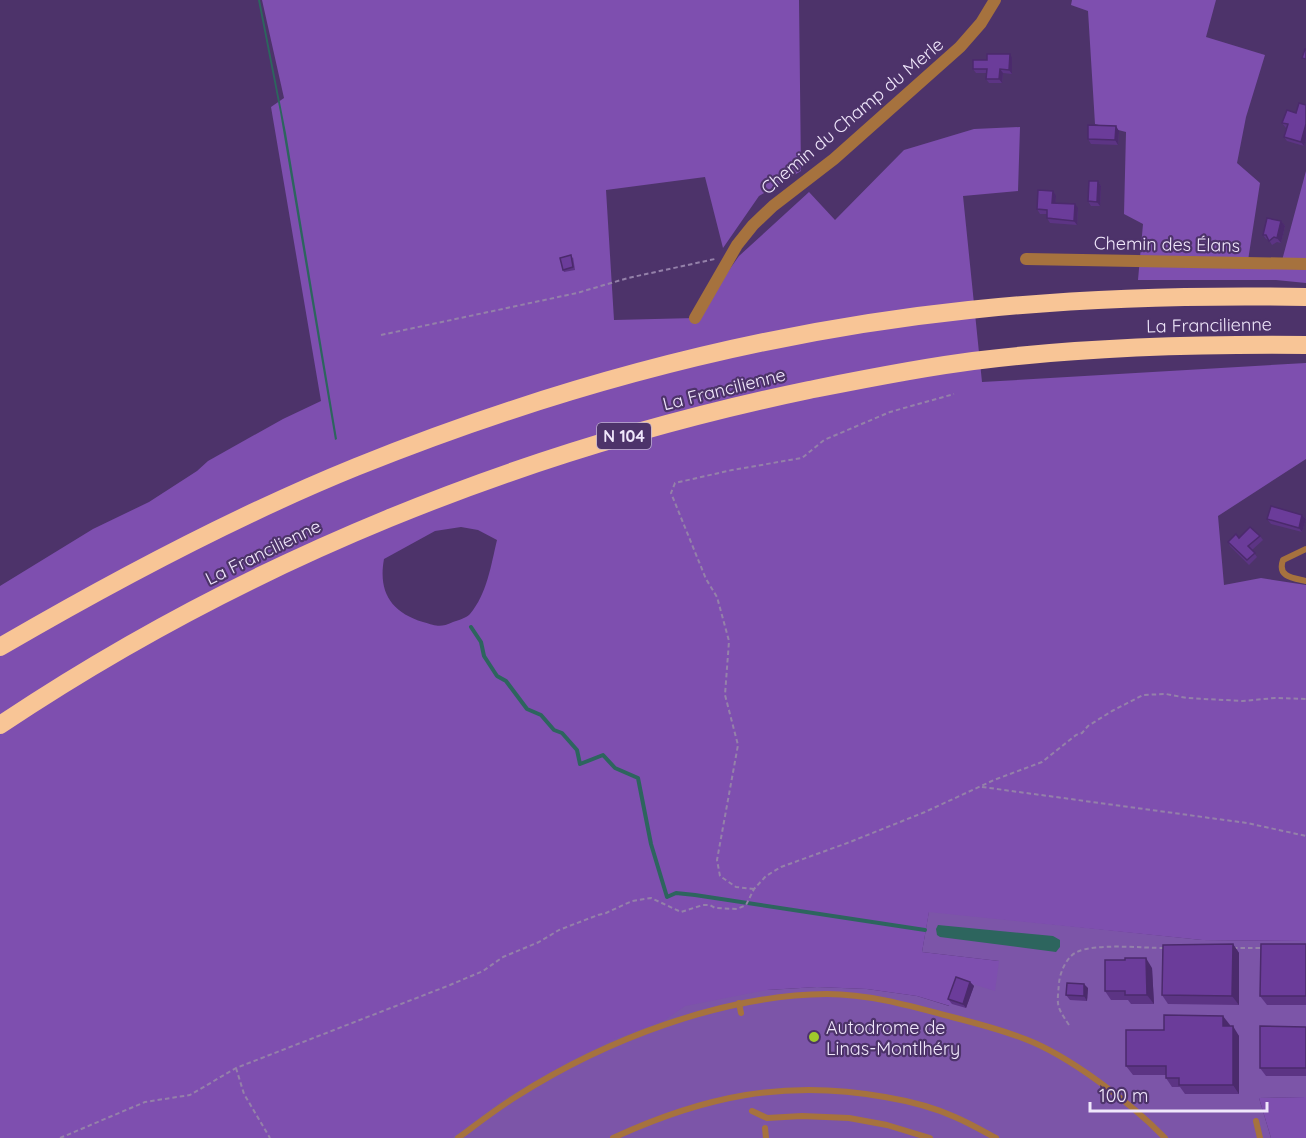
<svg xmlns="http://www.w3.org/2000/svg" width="1306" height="1138" viewBox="0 0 1306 1138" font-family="Quicksand,sans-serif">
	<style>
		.green { fill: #7c55a8 }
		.forest { fill: #7e4faf; fill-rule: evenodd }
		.water { fill: #2d655e }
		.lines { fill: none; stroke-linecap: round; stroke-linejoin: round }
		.stream { stroke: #2d655e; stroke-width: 4 }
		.path { stroke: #9481a9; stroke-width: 2; stroke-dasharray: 4.5 3; stroke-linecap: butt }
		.lane { stroke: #a6723e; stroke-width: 6 }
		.street { stroke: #a6723e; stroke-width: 12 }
		.highway { stroke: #f8c596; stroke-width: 18 }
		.wall { fill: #5c3484 }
		.shaded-wall { fill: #4b2a6c }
		.building { fill: #6b3c9a; stroke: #4b2a6c; stroke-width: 1.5 }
		.poi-dot { fill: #9fca2c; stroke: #4d336a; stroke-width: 2 }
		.labels { text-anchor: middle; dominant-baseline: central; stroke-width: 4.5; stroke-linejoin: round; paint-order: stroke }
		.shield { fill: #4d336a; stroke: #bfb1d0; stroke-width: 1.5 }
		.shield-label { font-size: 16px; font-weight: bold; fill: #f0e7fb }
		.street-label { font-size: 18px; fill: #f0e7fb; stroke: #4d336a }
		.poi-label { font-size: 18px; fill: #f0e7fb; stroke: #4d336a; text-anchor: start }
	</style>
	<rect width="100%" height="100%" fill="#4d336a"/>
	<polygon class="green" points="656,907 767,990 817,987 867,989 917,996 949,1006 956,979 999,961 922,952 929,911 1202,940 1306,941 1306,1097 1259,1098 1271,1138 279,1138"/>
	<g class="forest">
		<path d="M262,0H799L801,171L759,196L723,248L705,177L606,190L614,320L695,318L739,256L809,192L835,220L904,150L974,129L1020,127L1018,191L963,196L982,382L1306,363V459L1218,516L1224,585L1261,578L1306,585V941L1202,940L929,912L922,952L999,961L995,991L957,979L950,1006L917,996L867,989L817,987L767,990L685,1006L665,1020L612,1040L564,1064L508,1096L451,1138H0V586L93,529L149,502L197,471L208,461L283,419L321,401L271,107L284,98ZM461,527L478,530L497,540C491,565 487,594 470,614C466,618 459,620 453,622C440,628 437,626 423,622C391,612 378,592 384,559L435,531Z"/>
		<polygon points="1072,0 1216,0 1206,37 1265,55 1246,117 1237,163 1260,183 1247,267 1280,268 1306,171 1306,283 1276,280 1138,280 1143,224 1124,214 1126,132 1095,124 1088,11 1071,5"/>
		<polygon points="1306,1097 1306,1138 1271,1138 1259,1098"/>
	</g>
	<g class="water">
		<polygon points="258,0 260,0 286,133 337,439 335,440 280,112"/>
		<polygon points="938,925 1053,936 1060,940 1060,947 1056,952 940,937 937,935 936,929"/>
	</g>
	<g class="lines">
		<polyline class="stream" points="471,627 481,642 484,656 497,676 506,681 527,709 541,715 554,730 562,733 577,750 580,764 603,755 615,768 638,778 651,844 667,897 676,893 695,895 925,930"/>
		<g class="path">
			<polyline points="381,335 577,293 628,278 715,259"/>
			<polyline points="982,787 1247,823 1306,836"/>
			<polyline points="754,889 736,887 720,876 717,860 738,745 725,695 729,641 717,597 706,579 671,493 675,483 732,470 802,458 824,440 890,412 954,394"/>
			<polyline points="1233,948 1263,948"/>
			<path d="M1069,1025C1056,1005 1057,1007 1059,983C1060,972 1067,956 1077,952C1095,943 1142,948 1164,948"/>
			<polyline points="236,1068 244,1094 270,1138"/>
			<polyline points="60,1138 145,1102 190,1095 236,1068 450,985 483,971 503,957 539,942 559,930 598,915 606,913 632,901 651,898 681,912 703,905 710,905 715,908 737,909 746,905 754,889 766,876 781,867 850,842 925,812 994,780 1042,762 1076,735 1082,733 1088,726 1112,711 1143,695 1166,694 1187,698 1243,701 1275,698 1306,699"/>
		</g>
		<g class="lane">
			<path d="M1306,549L1283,560C1277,577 1293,578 1306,581"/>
			<polyline points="739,1003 741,1013"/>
			<polyline points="752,1111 767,1118 802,1116 849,1118 887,1125 930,1138"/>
			<polyline points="1256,1121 1260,1138"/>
			<polyline points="765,1128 766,1138"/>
			<path d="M458,1138C477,1124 496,1109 517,1096C605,1040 722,995 827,994C869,994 911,1006 952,1017C976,1023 1002,1030 1025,1039C1070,1056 1132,1104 1165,1138"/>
			<path d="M613,1138C704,1096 786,1079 885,1097C909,1101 933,1107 955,1117C969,1123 983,1131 996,1138"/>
		</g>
		<g class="street">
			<polyline points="1026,259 1306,264"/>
			<polyline points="695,318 737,245 753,225 773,206 834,159 960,47 981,23 995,0"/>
		</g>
		<g class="highway">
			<path d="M0,647C115,580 233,517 356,467C552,388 759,332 969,310C1081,298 1193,295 1306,297"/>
			<path d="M0,725C245,561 521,450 809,390C864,379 918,368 973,361C1084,347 1195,344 1306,345"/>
		</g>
	</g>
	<g class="wall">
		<polygon points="1012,58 1012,74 1003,73 1002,83 989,83 986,79 987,73 976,73 973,69"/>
		<polygon points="1306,105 1306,139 1304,146 1287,141 1284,137 1286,128 1282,123"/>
		<polygon points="1119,131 1118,145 1091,144 1088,139"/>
		<polygon points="1098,181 1101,186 1100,206 1091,206 1088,201"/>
		<polygon points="1056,196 1055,203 1078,208 1077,225 1050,223 1047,218 1047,214 1040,214 1037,209"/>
		<polygon points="1281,221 1285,226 1281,243 1277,242 1272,245 1269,240 1266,239 1263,235"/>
		<polygon points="573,257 575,270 564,272 563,270"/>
		<polygon points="1302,515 1306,519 1302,532 1271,524 1267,519"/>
		<polygon points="1260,536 1263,540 1252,550 1257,557 1249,565 1230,546 1228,542 1239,538"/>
		<polygon points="1233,944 1239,953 1239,1005 1168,1004 1162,995"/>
		<polygon points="1306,944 1306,1005 1267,1005 1260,996"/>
		<polygon points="1152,968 1154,1004 1131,1004 1128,1000 1111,1000 1105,991"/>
		<polygon points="970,982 974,986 966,1008 952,1004 948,999"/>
		<polygon points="1088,988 1087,1001 1070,1000 1066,995"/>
		<polygon points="1230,1025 1230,1026 1239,1036 1239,1094 1185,1094 1180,1087 1172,1087 1166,1078 1166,1075 1133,1075 1126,1066 1164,1030"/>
		<polygon points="1306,1027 1306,1076 1266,1076 1260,1068"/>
	</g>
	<g class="shaded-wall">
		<polygon points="1010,54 1012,58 1012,74 1009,70"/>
		<polygon points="1000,69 1003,73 1002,83 999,79"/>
		<polygon points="1306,124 1306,139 1304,146 1301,142"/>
		<polygon points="1116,126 1119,131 1118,145 1115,140"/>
		<polygon points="1098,181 1101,186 1100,206 1097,202"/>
		<polygon points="1053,191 1056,196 1055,207 1052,203"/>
		<polygon points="1075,204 1078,208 1077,225 1074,221"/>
		<polygon points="1281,221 1285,226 1281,243 1277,238"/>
		<polygon points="1302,515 1306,519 1302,532 1299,528"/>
		<polygon points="1233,944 1239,953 1239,1005 1232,996"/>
		<polygon points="1146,958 1152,968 1154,1004 1147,995"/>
		<polygon points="970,982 974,986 966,1008 963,1004"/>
		<polygon points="1084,984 1088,988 1087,1001 1084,996"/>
		<polygon points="1223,1016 1230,1025 1230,1035 1223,1026"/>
		<polygon points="1233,1026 1239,1036 1239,1094 1233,1085"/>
	</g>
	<g class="building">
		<polygon points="1305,49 1306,49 1306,59 1302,58"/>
		<polygon points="987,54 1010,54 1009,70 1000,69 999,79 986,79 987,69 973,69 973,60 987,60"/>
		<polygon points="1299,103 1306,105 1306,124 1301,142 1284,137 1288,124 1282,123 1287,110 1296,113"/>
		<polygon points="1088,125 1116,126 1115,140 1088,139"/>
		<polygon points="1089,181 1098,181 1097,202 1088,201"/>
		<polygon points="1038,190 1053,191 1052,203 1075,204 1074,221 1047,218 1047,210 1037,209"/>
		<polygon points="1267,218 1281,221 1277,238 1274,237 1269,241 1266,235 1263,235"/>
		<polygon points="571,255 573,267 563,270 560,258"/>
		<polygon points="1271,506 1302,515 1299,528 1267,519"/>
		<polygon points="1250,527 1260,536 1248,546 1255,553 1247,560 1228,542 1236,534 1239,538"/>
		<polygon points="1233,944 1232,996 1162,995 1163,945"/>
		<polygon points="1261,944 1306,944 1306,996 1260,996"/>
		<polygon points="1125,958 1146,958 1147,995 1125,995 1125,991 1105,991 1105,960 1125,960"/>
		<polygon points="956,977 970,982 963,1004 948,999"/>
		<polygon points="1067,983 1084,984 1084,996 1066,995"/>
		<polygon points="1164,1015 1223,1016 1223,1026 1233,1026 1233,1085 1179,1085 1179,1078 1166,1078 1166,1066 1126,1066 1126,1030 1164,1030"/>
		<polygon points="1260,1026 1306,1027 1306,1068 1260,1068"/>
	</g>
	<circle class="poi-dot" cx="814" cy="1037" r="6"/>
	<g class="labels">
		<rect class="shield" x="597" y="423" width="54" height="26" rx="4.5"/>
		<g class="shield-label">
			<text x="624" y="436">N 104</text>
		</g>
		<g class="street-label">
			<text transform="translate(852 116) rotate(-40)">Chemin du Champ du Merle</text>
			<text transform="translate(1167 244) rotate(1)">Chemin des Élans</text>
			<text transform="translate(1209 325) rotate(-1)">La Francilienne</text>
			<text transform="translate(724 389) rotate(-14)">La Francilienne</text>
			<text transform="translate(263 552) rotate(-26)">La Francilienne</text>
		</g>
		<g class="poi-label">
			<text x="826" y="1027">Autodrome de<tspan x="826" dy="21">Linas-Montlhéry</tspan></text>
		</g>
	</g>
	<path d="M1090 1102v9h177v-9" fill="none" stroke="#f0e7fb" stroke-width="3"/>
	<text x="1099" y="1102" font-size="18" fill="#f0e7fb" stroke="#4d336a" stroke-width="4.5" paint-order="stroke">100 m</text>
</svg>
